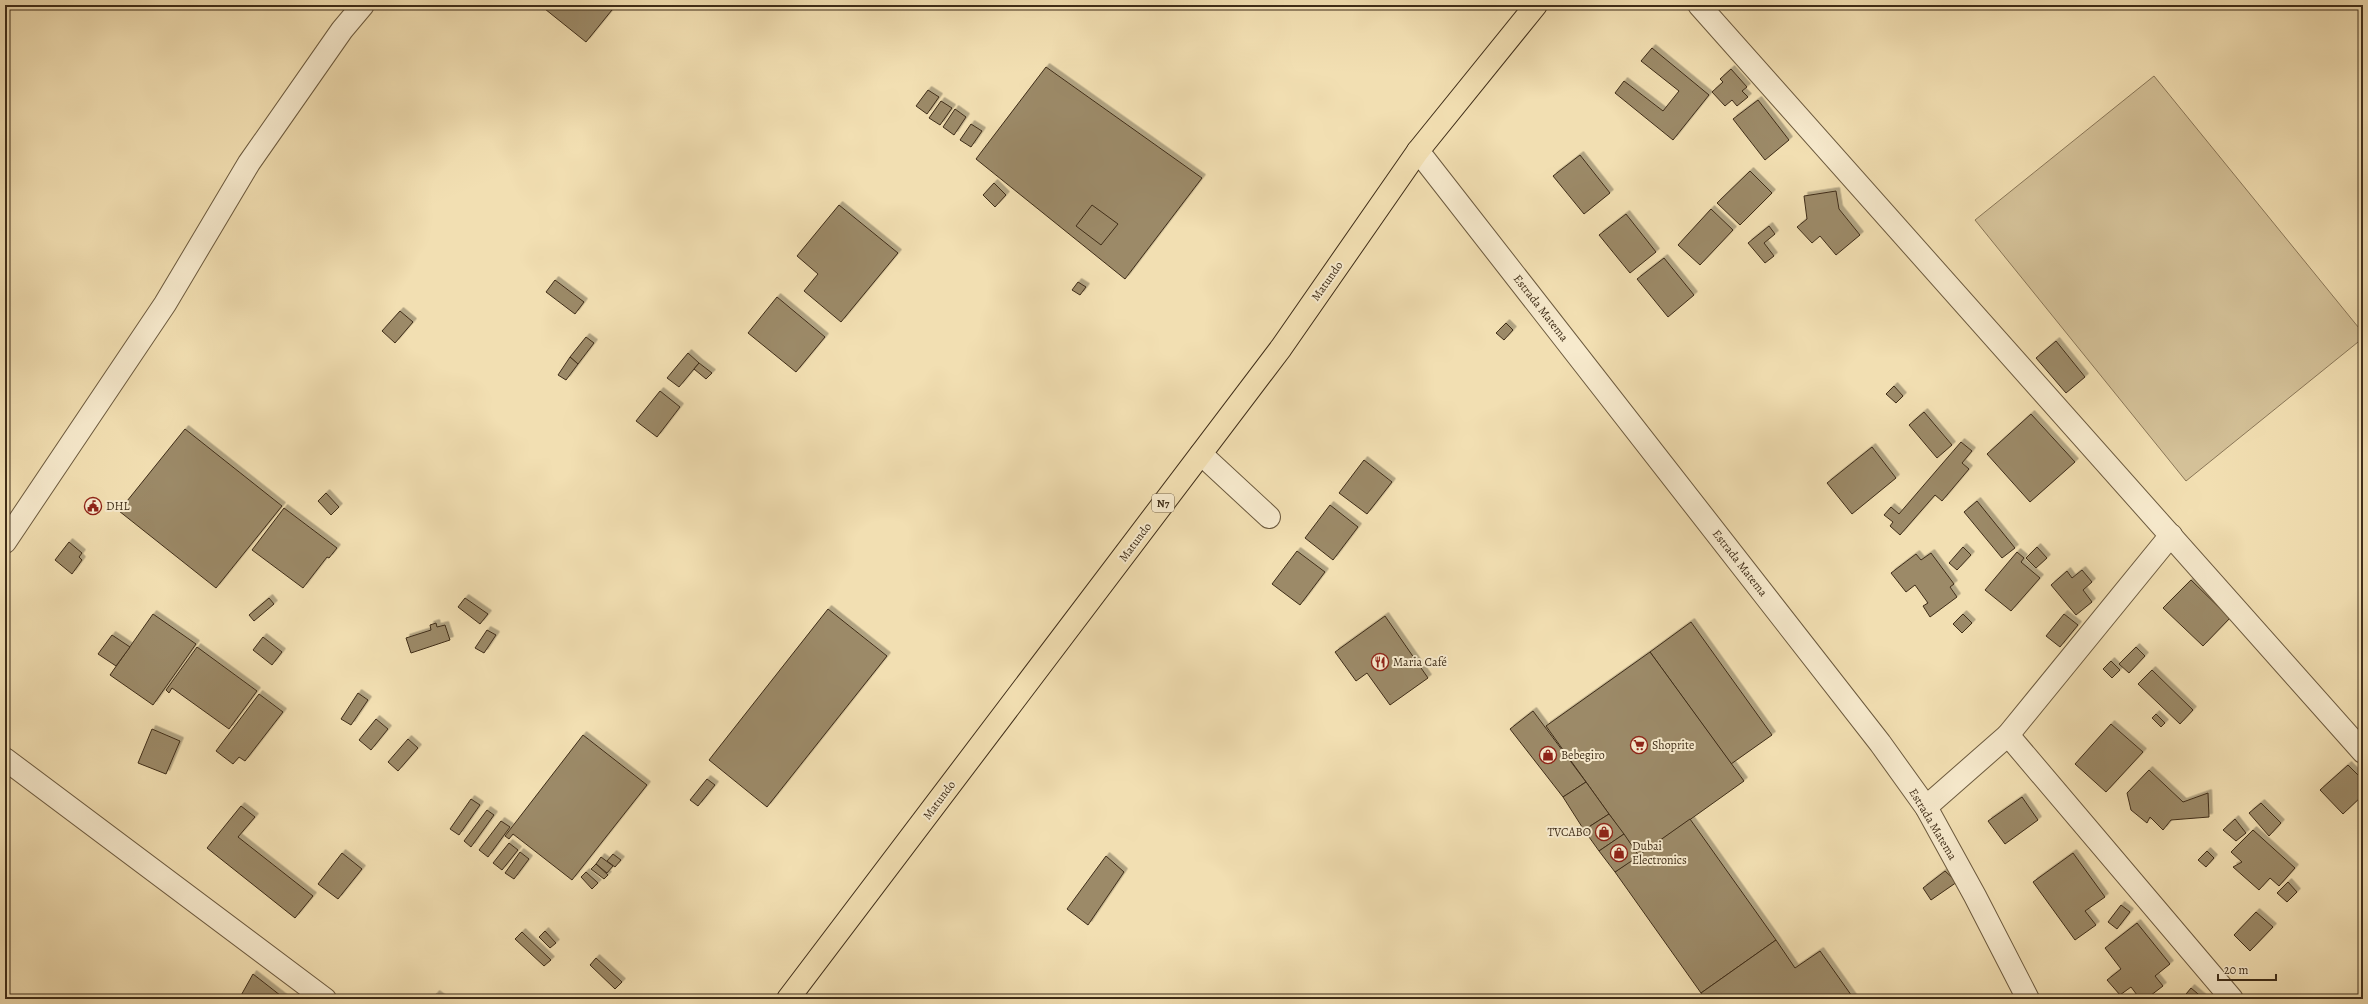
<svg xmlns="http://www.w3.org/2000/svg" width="2368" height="1004" viewBox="0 0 2368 1004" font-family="Alegreya,serif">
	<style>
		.green { fill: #d4c198; stroke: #8a7758 }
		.building { fill: #9c8a68; stroke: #3f2d18; filter: url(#shadow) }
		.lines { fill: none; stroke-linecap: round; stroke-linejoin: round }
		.minor-casing { stroke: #6c5a3e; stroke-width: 24 }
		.tertiary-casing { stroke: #6c5a3e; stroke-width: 24 }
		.primary-casing { stroke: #3f2d18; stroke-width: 24 }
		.minor { stroke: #f7eacd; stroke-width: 22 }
		.tertiary { stroke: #f7eacd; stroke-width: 22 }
		.primary { stroke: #f2dfb2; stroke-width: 22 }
		.labels { text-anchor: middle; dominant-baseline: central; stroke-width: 4; stroke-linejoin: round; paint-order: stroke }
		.shield { fill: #f7eacd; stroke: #76664e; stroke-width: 1 }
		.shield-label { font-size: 11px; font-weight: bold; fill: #3f2d18 }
		.street-label { font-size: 12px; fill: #3f2d18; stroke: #f7eacd }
		.poi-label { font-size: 12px; fill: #3f2d18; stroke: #f7eacd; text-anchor: start }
	</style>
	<defs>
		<filter id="shadow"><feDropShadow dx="3.5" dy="-3.5" stdDeviation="0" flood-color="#0004"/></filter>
	</defs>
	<rect width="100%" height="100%" fill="#f2dfb2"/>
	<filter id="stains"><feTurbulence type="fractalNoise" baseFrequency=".005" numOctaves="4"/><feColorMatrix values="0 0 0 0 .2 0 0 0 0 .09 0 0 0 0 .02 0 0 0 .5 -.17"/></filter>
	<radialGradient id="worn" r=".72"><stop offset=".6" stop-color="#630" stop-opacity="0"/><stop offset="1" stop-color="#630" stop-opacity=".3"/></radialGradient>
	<polygon class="green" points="2154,76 2363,333 2363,338 2186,481 1975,220"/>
	<g class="building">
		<polygon points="540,5 616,5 586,42"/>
		<polygon points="1652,48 1709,95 1673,140 1615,93 1624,81 1663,111 1679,91 1641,61"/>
		<polygon points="1046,67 1202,178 1125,279 976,159"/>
		<polygon points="1731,69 1747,87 1742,91 1748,97 1737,106 1732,100 1725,106 1712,92 1723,82 1720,79"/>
		<polygon points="928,90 939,97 927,114 916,106"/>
		<polygon points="2363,92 2363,106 2359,94"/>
		<polygon points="1758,100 1789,140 1765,160 1733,119"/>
		<polygon points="941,101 952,108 940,125 929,118"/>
		<polygon points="955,109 966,117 954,135 943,127"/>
		<polygon points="971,124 982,131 971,147 960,140"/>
		<polygon points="1580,155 1610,193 1584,214 1553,176"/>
		<polygon points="1750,171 1772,193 1740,225 1717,203"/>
		<polygon points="994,183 1006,195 995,207 983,195"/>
		<polygon points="1836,191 1839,209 1860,235 1836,255 1820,236 1812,243 1797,227 1807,219 1804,196"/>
		<polygon points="839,205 898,253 841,322 804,291 818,274 797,256"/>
		<polygon points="1092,205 1118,224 1101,245 1076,226"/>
		<polygon points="1711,209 1733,230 1700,265 1678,245"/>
		<polygon points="1626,214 1656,252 1630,273 1599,235"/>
		<polygon points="1769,226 1775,234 1764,243 1774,256 1765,263 1748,243"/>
		<polygon points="1664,258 1694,295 1668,317 1637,279"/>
		<polygon points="555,280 584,302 575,314 546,292"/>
		<polygon points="1078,282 1086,287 1080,295 1072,290"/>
		<polygon points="777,297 825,337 796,372 748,333"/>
		<polygon points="400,311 413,322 395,343 382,331"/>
		<polygon points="1506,323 1513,330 1504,340 1496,333"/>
		<polygon points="586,337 594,343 578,364 570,357"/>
		<polygon points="2056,341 2085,377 2066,393 2036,358"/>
		<polygon points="688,353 699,363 679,387 667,378"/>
		<polygon points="570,357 578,364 566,380 558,375"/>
		<polygon points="699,363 712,373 706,379 694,369"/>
		<polygon points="1894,386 1903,396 1896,403 1886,394"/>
		<polygon points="660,391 680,407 657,437 636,421"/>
		<polygon points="1924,412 1952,445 1937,458 1909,425"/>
		<polygon points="2031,414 2075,462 2030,502 1987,454"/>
		<polygon points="185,429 282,506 216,588 119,511"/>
		<polygon points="1961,442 1972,451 1962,463 1969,469 1942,501 1935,495 1900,535 1890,526 1893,522 1884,515 1891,507 1899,514"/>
		<polygon points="1872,447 1896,478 1852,514 1827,483"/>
		<polygon points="1364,460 1392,482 1367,514 1339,493"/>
		<polygon points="326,493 339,507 331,515 318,501"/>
		<polygon points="1977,501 2015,548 2002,558 1964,512"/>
		<polygon points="1330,505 1358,527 1333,560 1305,538"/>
		<polygon points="284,508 337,548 329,558 327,557 303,588 252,550"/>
		<polygon points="69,542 82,553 79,557 82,560 72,574 55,560"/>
		<polygon points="1963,547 1971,555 1957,570 1949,563"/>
		<polygon points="2037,547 2047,558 2036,568 2026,558"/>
		<polygon points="1297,551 1325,572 1300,605 1272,584"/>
		<polygon points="2017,552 2024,558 2021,562 2040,578 2011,611 1985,590"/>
		<polygon points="1931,553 1954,584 1950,587 1957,597 1930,617 1923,606 1928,603 1915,585 1906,592 1891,573 1916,554 1921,560"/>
		<polygon points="2082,570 2092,582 2083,590 2092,602 2076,615 2051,585 2067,571 2072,578"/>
		<polygon points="2191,580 2230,618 2203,646 2163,608"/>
		<polygon points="269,598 274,604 254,621 249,615"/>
		<polygon points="465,598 488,614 480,624 458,607"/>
		<polygon points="828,609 887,656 767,807 709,760"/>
		<polygon points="153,614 196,644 153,705 110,675"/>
		<polygon points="1963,614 1972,623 1962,633 1953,624"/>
		<polygon points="2064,614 2078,625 2060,647 2046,636"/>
		<polygon points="1385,616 1428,678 1390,705 1367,673 1356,681 1335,652"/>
		<polygon points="1691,622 1772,735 1731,764 1650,652"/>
		<polygon points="436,623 437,627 445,625 450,640 411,653 406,638 431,630 430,625"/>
		<polygon points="487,630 496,635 484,653 475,648"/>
		<polygon points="112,635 130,647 116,666 98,654"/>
		<polygon points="263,637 282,652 272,665 253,650"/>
		<polygon points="197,647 257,691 229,729 172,688 169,693 166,690"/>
		<polygon points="2136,647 2145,656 2129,673 2119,664"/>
		<polygon points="1650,652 1744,781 1639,856 1546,726"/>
		<polygon points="2111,661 2120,670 2112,678 2103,669"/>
		<polygon points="2152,670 2193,710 2180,724 2138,684"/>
		<polygon points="358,693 368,700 351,725 341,719"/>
		<polygon points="259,694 283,712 245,761 239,757 233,764 216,751"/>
		<polygon points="1533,711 1586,782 1563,797 1510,729"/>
		<polygon points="2156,714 2165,723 2161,727 2152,718"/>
		<polygon points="376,719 388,729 371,750 359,740"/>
		<polygon points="2111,724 2143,752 2106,792 2075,764"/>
		<polygon points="152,729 180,741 166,774 138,763"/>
		<polygon points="583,735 647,785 572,880 513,834 509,839 505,836"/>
		<polygon points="408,739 418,748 398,771 388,762"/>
		<polygon points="2348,765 2363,780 2363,795 2343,814 2320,790"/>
		<polygon points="2149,770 2183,802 2208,793 2209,817 2171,820 2163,830 2150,817 2147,823 2131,810 2127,793"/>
		<polygon points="707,779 715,785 698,806 690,800"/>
		<polygon points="1586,782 1609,814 1584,830 1563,797"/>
		<polygon points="2022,797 2038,820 2005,844 1988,821"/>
		<polygon points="471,799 480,805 459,835 450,829"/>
		<polygon points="2261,803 2281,823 2269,836 2249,813"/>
		<polygon points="241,806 255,817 238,837 313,896 295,918 207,848"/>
		<polygon points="487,810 494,815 471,847 464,841"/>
		<polygon points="1609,814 1624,834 1599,851 1584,830"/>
		<polygon points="1690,819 1776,940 1701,993 1615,872"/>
		<polygon points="2235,819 2246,833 2236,841 2223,830"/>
		<polygon points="501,821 510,827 488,857 479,850"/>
		<polygon points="2253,830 2295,868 2279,886 2270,878 2259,890 2233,867 2242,862 2231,852"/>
		<polygon points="1624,834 1639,856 1615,872 1599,851"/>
		<polygon points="509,843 518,850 502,870 493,863"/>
		<polygon points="2207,851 2214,858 2206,867 2198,860"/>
		<polygon points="520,852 529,859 514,879 505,873"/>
		<polygon points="342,853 362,869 338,899 318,884"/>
		<polygon points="2073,853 2105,897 2085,911 2096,925 2075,940 2033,882"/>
		<polygon points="613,854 621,860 615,867 607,861"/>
		<polygon points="1106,856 1124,872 1088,925 1067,909"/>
		<polygon points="601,857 613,866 607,873 596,864"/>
		<polygon points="596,864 608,875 604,879 591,869"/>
		<polygon points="1945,871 1957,882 1931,900 1923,888"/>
		<polygon points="586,872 598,883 592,889 581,877"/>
		<polygon points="2288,882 2297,892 2287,902 2277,893"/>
		<polygon points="2121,905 2130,912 2117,929 2108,922"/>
		<polygon points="2256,912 2273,927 2250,951 2234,935"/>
		<polygon points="2137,923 2170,964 2155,976 2163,986 2146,999 2140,999 2131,987 2120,995 2107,980 2121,969 2105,948"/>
		<polygon points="545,931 556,943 550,948 539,937"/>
		<polygon points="522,932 551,960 544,966 515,939"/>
		<polygon points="1776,940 1795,968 1820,951 1854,999 1705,999 1701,993"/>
		<polygon points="596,958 622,982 615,989 590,965"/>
		<polygon points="253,974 285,999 239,999"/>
		<polygon points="2191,988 2204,999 2182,999"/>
		<polygon points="436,994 443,999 432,999"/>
	</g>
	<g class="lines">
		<g class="minor-casing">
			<g id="minor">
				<polyline points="1699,5 2363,752"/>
				<polyline points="1201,454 1269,517"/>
				<polyline points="5,542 165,304 249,163 342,30 363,5"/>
				<polyline points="2008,735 2171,535"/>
				<polyline points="1926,807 2008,735 2232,999"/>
			</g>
		</g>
		<g class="tertiary-casing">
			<g id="tertiary">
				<polyline points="1418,151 1880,743 1926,807 1975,896 2028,999"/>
				<polyline points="5,759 325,999"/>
			</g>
		</g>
		<g class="primary-casing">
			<polyline id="primary" points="788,999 1281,348 1418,151 1536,5"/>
		</g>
		<use href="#minor" class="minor"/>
		<use href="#tertiary" class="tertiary"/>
		<use href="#primary" class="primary"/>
	</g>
	<defs>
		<g id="civic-ring" transform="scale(0.9)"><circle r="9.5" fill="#f7eacd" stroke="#8f2418" stroke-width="1.5"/><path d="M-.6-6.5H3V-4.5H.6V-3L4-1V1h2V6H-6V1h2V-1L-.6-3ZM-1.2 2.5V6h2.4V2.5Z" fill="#8f2418"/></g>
		<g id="restaurant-ring" transform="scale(0.9)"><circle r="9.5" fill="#f7eacd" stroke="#8f2418" stroke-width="1.5"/><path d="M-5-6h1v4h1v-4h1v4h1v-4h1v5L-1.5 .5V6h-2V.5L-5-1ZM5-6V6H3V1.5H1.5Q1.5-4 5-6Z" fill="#8f2418"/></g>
		<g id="supermarket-ring" transform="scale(0.9)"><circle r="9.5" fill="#f7eacd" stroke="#8f2418" stroke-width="1.5"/><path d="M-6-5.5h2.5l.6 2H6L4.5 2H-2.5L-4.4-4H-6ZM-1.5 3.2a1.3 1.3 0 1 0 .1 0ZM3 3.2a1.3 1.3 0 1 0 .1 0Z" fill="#8f2418"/></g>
		<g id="shop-ring" transform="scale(0.9)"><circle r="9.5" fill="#f7eacd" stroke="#8f2418" stroke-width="1.5"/><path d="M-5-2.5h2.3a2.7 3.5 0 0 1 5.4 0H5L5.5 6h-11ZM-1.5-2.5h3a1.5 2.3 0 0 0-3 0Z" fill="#8f2418"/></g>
	</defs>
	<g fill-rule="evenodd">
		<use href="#civic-ring" x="93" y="506"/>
		<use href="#restaurant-ring" x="1380" y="662"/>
		<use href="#supermarket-ring" x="1639" y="745"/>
		<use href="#shop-ring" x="1548" y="755"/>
		<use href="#shop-ring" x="1604" y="832"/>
		<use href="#shop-ring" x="1619" y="853"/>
	</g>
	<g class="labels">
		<rect class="shield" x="1152" y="494" width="22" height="18" rx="3"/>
		<g class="shield-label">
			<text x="1163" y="503">N7</text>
		</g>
		<g class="street-label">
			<text transform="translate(1327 281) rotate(-55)">Matundo</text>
			<text transform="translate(1541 308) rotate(52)">Estrada Matema</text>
			<text transform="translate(1135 542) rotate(-53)">Matundo</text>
			<text transform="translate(1740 563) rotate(52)">Estrada Matema</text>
			<text transform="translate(939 800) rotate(-53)">Matundo</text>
			<text transform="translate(1933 824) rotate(59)">Estrada Matema</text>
		</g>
		<g class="poi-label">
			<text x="106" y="506">DHL</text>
			<text x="1393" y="662">Maria Café</text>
			<text x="1652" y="745">Shoprite</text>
			<text x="1561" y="755">Bebegiro</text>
			<text x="1591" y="832" text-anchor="end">TVCABO</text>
			<text x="1632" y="846">Dubai<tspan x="1632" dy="14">Electronics</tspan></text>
		</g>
	</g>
	<rect width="2368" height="1004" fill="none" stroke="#f2dfb2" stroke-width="20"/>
	<rect x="6" y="6" width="2356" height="992" fill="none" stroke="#3f2d18" stroke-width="2"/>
	<rect x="10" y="10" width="2348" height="984" fill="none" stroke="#3f2d18"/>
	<path d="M2218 974v6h58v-6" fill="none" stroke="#3f2d18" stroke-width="2"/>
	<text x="2224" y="974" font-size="12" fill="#3f2d18" stroke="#f7eacd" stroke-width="3" paint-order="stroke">20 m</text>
	<rect width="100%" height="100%" filter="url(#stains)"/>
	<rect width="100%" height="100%" fill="url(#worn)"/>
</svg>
